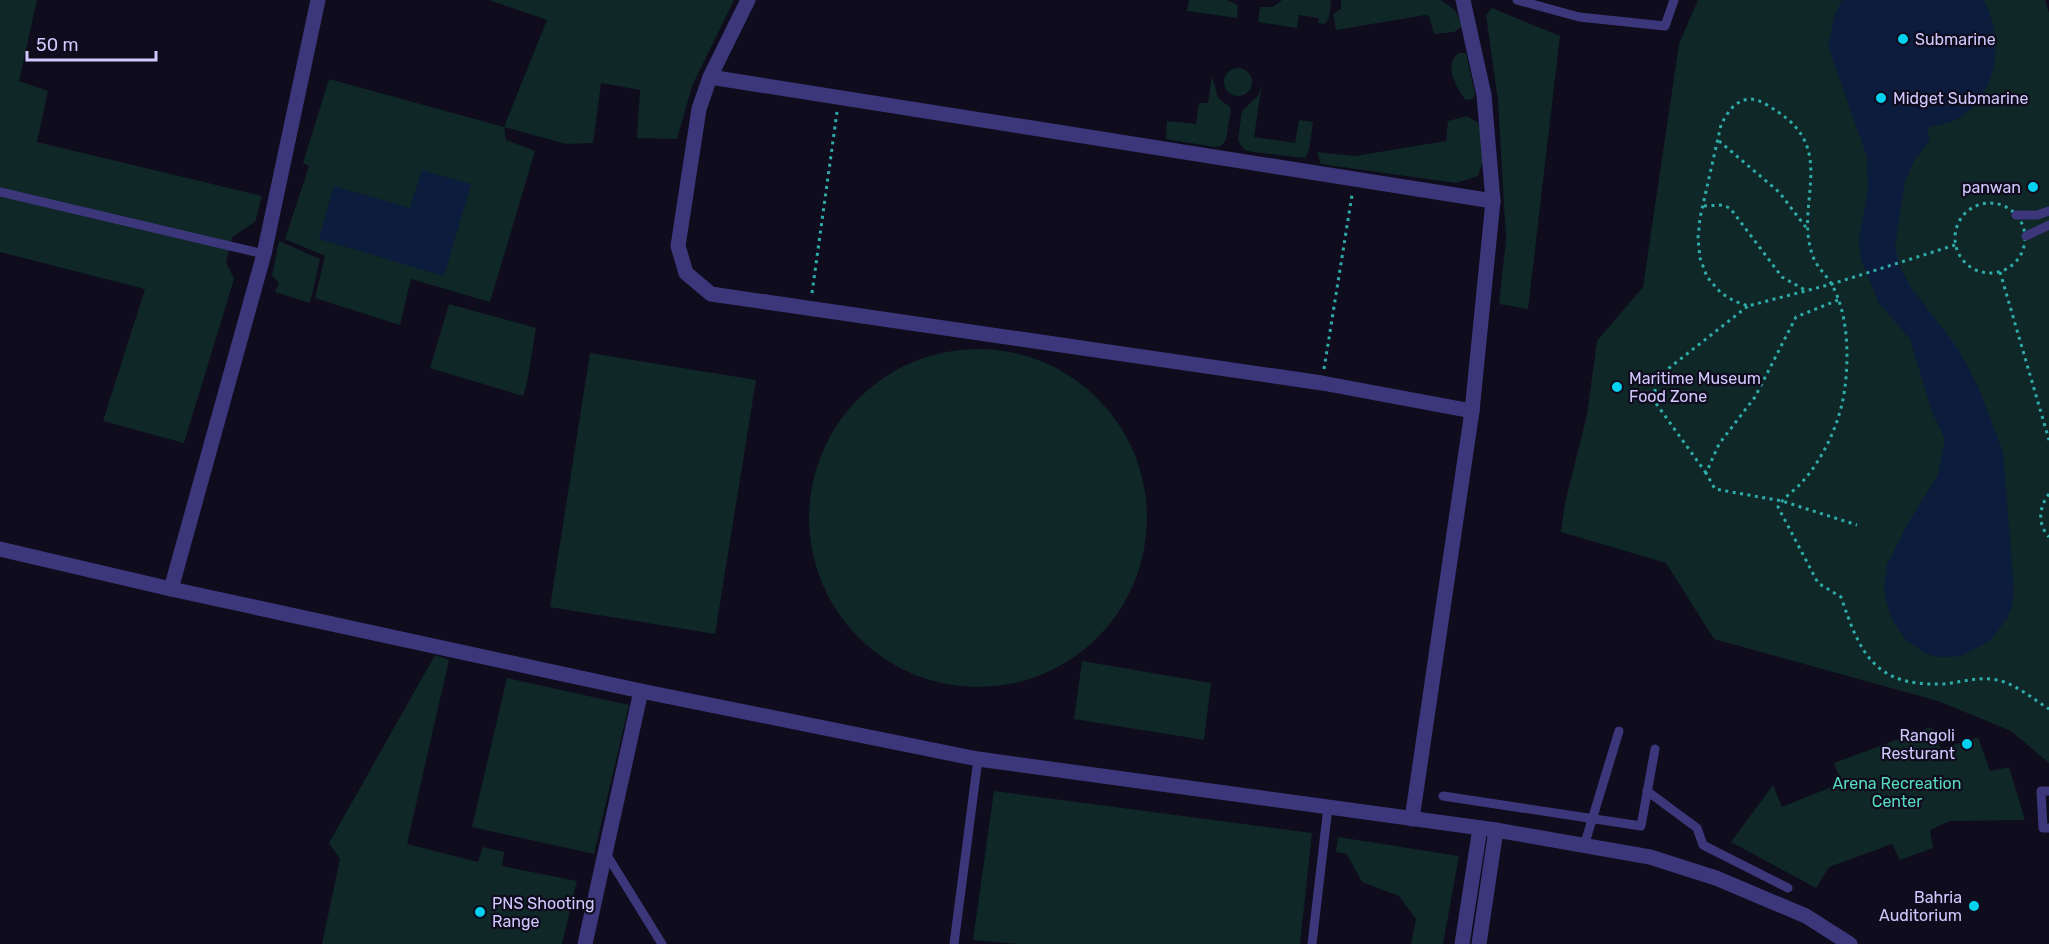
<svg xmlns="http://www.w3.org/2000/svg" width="2049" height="944" viewBox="0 0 2049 944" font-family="Rubik,sans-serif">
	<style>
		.green { fill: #0f2727 }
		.water { fill: #0b1c3d }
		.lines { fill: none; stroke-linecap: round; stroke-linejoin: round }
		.path { stroke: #2faca9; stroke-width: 3; stroke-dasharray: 3 4.5; stroke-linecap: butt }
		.service { stroke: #3c377b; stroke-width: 9 }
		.minor { stroke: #3c377b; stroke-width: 15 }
		.tertiary { stroke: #3c377b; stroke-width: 15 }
		.poi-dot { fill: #04d0ef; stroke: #0f0c1d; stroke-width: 2 }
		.labels { text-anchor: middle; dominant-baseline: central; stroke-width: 4.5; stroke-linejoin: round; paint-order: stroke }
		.poi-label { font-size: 16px; fill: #d1c9fe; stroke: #0f0c1d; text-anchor: start }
		.park-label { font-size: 16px; fill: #57dcbf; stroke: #0f0c1d }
	</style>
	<rect width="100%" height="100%" fill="#0f0c1d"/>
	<g class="green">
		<polygon points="0,0 37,0 19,81 48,91 37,142 262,196 255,222 232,237 226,262 234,279 184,443 103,421 145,289 0,252"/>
		<polygon points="489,0 734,0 692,86 677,139 637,138 640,90 601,83 593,143 566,144 504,127 506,140 535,151 490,302 411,279 400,325 315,298 325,256 285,239 309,166 303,163 329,79 504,127 547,20"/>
		<polygon points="1189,0 1227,0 1238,5 1237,18 1187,11"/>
		<polygon points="1282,0 1331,0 1329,18 1325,24 1318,23 1319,18 1299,15 1297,28 1258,22 1260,7 1273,7"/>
		<polygon points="1341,0 1441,0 1456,11 1462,27 1454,32 1434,34 1429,16 1425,15 1336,30 1333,14 1341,9"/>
		<polygon points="1698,0 2045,0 2049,13 2049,763 2011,731 1938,701 1714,639 1666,563 1561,532 1565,503 1587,415 1597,341 1643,287 1679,44"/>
		<polygon points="1492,8 1560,36 1528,309 1499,304 1506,239 1498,101 1486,15"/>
		<path d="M1459,53H1466L1475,94L1472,99L1466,100C1457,89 1442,64 1459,53Z"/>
		<circle cx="1238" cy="82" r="14"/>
		<polygon points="1212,76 1218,98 1231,108 1226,140 1221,146 1215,147 1166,139 1167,121 1196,124 1199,103 1208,103"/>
		<polygon points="1262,84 1254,137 1295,143 1299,120 1313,122 1309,150 1305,158 1253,152 1245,150 1240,144 1238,139 1242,111 1258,96"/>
		<polygon points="1467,116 1479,123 1485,155 1478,176 1456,183 1321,164 1317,152 1355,156 1446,141 1448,121"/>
		<polygon points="279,241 320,259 310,303 275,292 279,283 272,275"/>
		<polygon points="449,304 536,328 527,383 523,396 430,368"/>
		<circle cx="978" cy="518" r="169"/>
		<polygon points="590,353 756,380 715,634 550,607"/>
		<polygon points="435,655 449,660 407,844 478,862 483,847 504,852 502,866 577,881 562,944 322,944 340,859 329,843"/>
		<polygon points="1082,661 1211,683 1204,740 1074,719"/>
		<polygon points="507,678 629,705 594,854 472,827"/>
		<polygon points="1931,727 1941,749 1978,737 1990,771 2009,767 2025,820 1950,821 1930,830 1933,848 1900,860 1892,844 1829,867 1816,888 1731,842 1773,785 1782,807 1841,783 1834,763"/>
		<polygon points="994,791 1312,833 1300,944 1017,944 973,940"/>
		<polygon points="1338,837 1459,856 1443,944 1411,944 1416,919 1399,896 1362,882 1347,854 1336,852"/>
	</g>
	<g class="water">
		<path d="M1842,0H1983C2006,37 1998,99 1955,120C1947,124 1936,125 1927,128L1930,140L1915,159L1905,182L1895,246L1900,267L1910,286L1958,349L1978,386L2003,452L2014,591L2012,606L2007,618L1991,640L1961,656L1949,657H1936L1925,653L1906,640L1893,621L1887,604L1884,587L1887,565L1907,525L1938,475L1945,439L1932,412L1910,339L1879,303L1861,260L1859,239L1868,190L1867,157L1828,46L1835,15Z"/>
		<polygon points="422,170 471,184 444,276 319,239 334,186 410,208"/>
	</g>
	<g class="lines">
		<g class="path">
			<polyline points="1719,141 1779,192 1808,230"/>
			<circle cx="1990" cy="238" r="35"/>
			<polyline points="1704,206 1722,205 1730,208 1782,277 1807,291"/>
			<path d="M1955,245L1832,284L1748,306L1734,301L1721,293L1707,277L1700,258L1698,238L1700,218L1721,125C1727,113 1735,100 1750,99C1760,99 1770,107 1778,112C1839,152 1792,207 1814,259C1818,268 1827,276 1832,285C1848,314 1849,355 1845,387C1841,420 1825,456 1803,481C1795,491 1784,496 1778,507L1818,583L1841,597C1860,653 1874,686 1941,684C1960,683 1978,676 1997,680C2016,684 2033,699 2049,709"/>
			<polyline points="2000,272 2049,440"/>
			<polyline points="812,293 837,112"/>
			<polyline points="1838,300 1796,317 1755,397 1719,444 1706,473 1715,489 1782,501 1857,525"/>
			<polyline points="1324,369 1352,195"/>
			<polyline points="1706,473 1655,402 1655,379 1748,306"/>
			<path d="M2049,494C2039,507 2037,524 2049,537"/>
		</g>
		<g class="service">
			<polyline points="1517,0 1579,17 1665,26 1674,0"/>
			<polyline points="0,192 264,254"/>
			<polyline points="2016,215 2037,215 2049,211"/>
			<polyline points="2026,236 2049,225"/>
			<polyline points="1647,791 1697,828 1703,845 1788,888"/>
			<polyline points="2049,791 2041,791 2043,828 2049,828"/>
			<polyline points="1443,796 1641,826 1655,749"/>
			<polyline points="1584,846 1619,731"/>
			<polyline points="605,852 662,944"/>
			<polyline points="954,944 978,759"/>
			<polyline points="1312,944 1328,807"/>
		</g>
		<g class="minor">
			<polyline points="748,0 710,77 699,109 678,246 686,273 711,294 1322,383 1472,411"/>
			<polyline points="710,77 1493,201"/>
			<polyline points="171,589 264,254 318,0"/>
			<polyline points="1412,819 1472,411 1493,201 1484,95 1463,0"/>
			<polyline points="585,944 641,691"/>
			<polyline points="1462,944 1480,828"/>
			<polyline points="1479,944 1496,830"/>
		</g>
		<polyline class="tertiary" points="0,549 171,589 641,691 978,759 1496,830 1650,857 1716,878 1806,916 1850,944"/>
	</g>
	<g class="poi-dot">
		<circle cx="1903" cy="39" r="6"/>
		<circle cx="1881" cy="98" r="6"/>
		<circle cx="2033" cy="187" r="6"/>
		<circle cx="1617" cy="387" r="6"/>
		<circle cx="1967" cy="744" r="6"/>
		<circle cx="1974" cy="906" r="6"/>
		<circle cx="480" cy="912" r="6"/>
	</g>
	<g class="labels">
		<g class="poi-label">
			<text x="1915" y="39">Submarine</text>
			<text x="1893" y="98">Midget Submarine</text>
			<text x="2021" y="187" text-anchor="end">panwan</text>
			<text x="1629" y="378">Maritime Museum<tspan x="1629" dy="18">Food Zone</tspan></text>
			<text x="1955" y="735" text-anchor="end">Rangoli<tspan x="1955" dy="18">Resturant</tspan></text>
			<text x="1962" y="897" text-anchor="end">Bahria<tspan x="1962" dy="18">Auditorium</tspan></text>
			<text x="492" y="903">PNS Shooting<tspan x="492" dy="18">Range</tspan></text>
		</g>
		<g class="park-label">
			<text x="1897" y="783">Arena Recreation<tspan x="1897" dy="18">Center</tspan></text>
		</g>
	</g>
	<path d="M27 51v9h129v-9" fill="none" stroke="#d1c9fe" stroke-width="3"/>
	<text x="36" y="51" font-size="18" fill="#d1c9fe" stroke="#0f0c1d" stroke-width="4.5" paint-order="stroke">50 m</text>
</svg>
